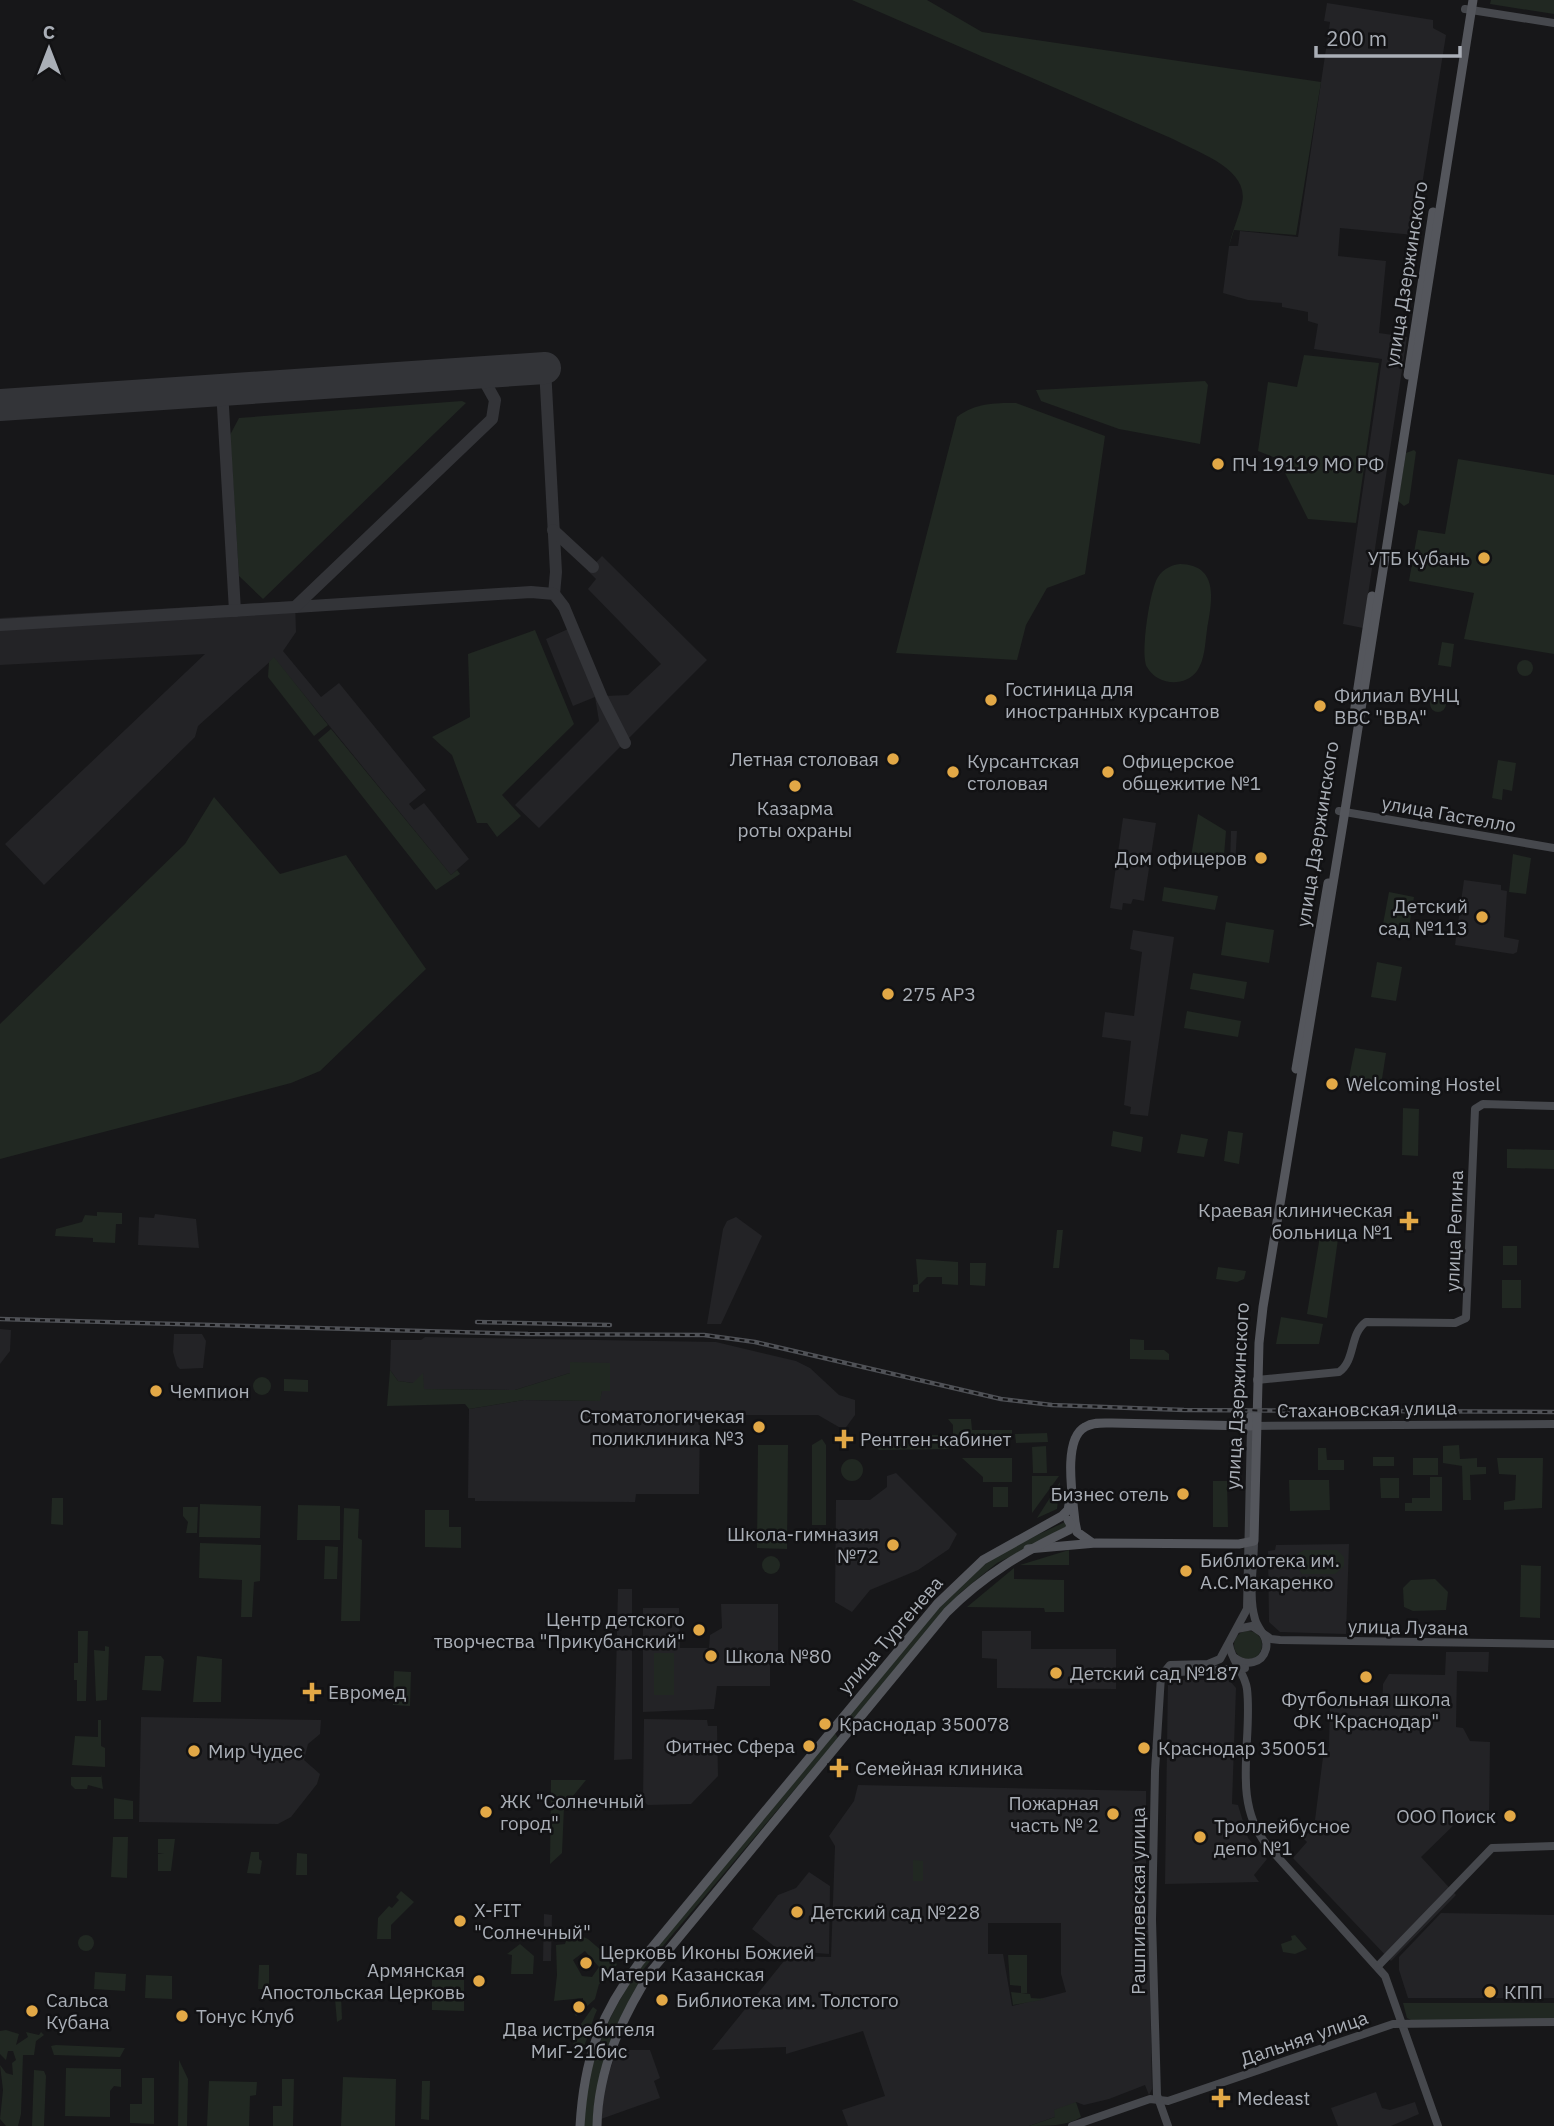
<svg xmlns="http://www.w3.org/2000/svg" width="1554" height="2126" viewBox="0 0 1554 2126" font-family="'IBM Plex Sans',sans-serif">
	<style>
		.built { fill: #232326; fill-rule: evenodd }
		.green { fill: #212822; fill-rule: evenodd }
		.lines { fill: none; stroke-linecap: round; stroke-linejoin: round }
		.taxiway { stroke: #333438; stroke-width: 12 }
		.runway { stroke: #333438; stroke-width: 32 }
		.secondary { stroke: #46484d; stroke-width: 8 }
		.primary { stroke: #54565c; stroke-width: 9 }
		.rail-casing { stroke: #4f5156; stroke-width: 4.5 }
		.rail { stroke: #121214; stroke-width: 2; stroke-dasharray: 5; stroke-linecap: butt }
		.poi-dot { fill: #e2a846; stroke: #121214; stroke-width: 2.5 }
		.labels { text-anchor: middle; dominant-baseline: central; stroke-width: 5; stroke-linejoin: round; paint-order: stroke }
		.street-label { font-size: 19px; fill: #aaafb7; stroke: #121214 }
		.poi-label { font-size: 19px; fill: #aaafb7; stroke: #121214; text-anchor: start }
	</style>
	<rect width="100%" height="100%" fill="#171719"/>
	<g class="built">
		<polygon points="1327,3 1433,20 1433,28 1446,35 1414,235 1340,228 1338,256 1386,261 1379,333 1407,337 1363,628 1343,624 1382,359 1314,349 1318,324 1308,321 1308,312 1282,307 1282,303 1248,300 1223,293 1229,246 1238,246 1240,231 1298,237 1330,22 1324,21"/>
		<polygon points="602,556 707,660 539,828 515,805 599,721 595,697 573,706 546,639 577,625 606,696 628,695 661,664 588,589 596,579 588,571"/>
		<polygon points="295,601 296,632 283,651 321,697 339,683 426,790 409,804 414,810 424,803 469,859 451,875 274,658 198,726 195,737 44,885 5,844 205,654 0,665 0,618"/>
		<polygon points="1123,818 1156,823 1144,901 1133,899 1131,904 1123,903 1122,910 1110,908"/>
		<polygon points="1231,831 1237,831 1235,867 1230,867"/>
		<polygon points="1464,880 1501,885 1501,890 1507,891 1504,937 1519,940 1517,952 1513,954 1455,945"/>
		<polygon points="1133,930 1174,937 1148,1116 1130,1114 1131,1107 1124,1105 1131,1041 1102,1037 1105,1012 1134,1016 1142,952 1130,949"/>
		<polygon points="155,1214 196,1219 199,1248 138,1245 139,1217 154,1218"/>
		<polygon points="736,1217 762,1236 721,1324 707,1324 723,1229 727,1221"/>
		<polygon points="0,1329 11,1330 10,1351 0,1364"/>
		<polygon points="174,1334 202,1334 206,1341 203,1368 180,1369 177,1366 173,1352"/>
		<polygon points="425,1337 716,1342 796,1361 810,1368 839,1395 855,1400 855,1415 844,1430 818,1415 700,1415 699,1494 636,1494 635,1502 475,1501 475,1498 468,1498 469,1409 524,1400 599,1401 602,1391 610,1391 570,1373 515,1390 423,1389 413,1383 398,1381 390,1370 391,1340 421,1340"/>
		<polygon points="896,1473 957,1534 949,1549 918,1570 870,1590 852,1612 835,1602 836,1500 870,1500 887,1487 887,1476"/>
		<polygon points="1349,1544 1346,1634 1280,1632 1269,1622 1268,1551 1275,1550 1276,1545"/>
		<polygon points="618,1589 632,1589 632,1759 614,1760"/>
		<polygon points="721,1604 778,1604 778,1663 770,1664 770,1686 717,1686 714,1709 643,1712 643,1608 679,1608 680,1648 709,1648 710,1635 722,1628"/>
		<polygon points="982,1631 1031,1631 1031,1649 1116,1649 1116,1689 997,1688 997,1659 982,1658"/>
		<polygon points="1446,1652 1489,1652 1488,1672 1457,1671 1456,1727 1463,1728 1470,1741 1490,1742 1489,1819 1460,1819 1421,1857 1456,1895 1391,1961 1293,1858 1307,1842 1303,1838 1320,1821 1315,1820 1323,1757 1327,1757 1329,1746 1330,1704 1382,1709 1383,1684 1389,1674 1445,1675"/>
		<polygon points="1168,1680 1229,1680 1236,1688 1232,1804 1238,1805 1248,1838 1267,1859 1254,1875 1259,1882 1165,1884"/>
		<polygon points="141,1717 321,1720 320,1734 308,1744 304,1760 320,1774 317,1784 291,1817 278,1824 139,1822"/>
		<polygon points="644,1719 707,1720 708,1726 717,1726 718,1776 691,1804 648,1805 643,1801"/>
		<path d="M858,1785L1146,1791V1912L1149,1920L1152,2089L1149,2095L1145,2085L1109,2099L1084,2105L1076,2102L1055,2117L1029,2126H848L842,2110L885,2096L863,2031L786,2054V2047L712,2050L788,1956L831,1957L835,1846L829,1836L854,1801ZM988,1923H1061V1974L1066,1992L1012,2006L1003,1954H988Z"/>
		<polygon points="809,1872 830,1886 829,1954 779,1950 752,1929 778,1895 796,1888"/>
		<polygon points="1441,1913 1554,1915 1554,1998 1408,1998 1399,1970 1399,1957"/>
		<polygon points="544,1914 552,1915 551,1961 543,1961"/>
		<polygon points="618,2046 627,2050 650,2050 660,2078 654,2081 660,2098 601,2119 605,2085"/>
		<polygon points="1376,2092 1382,2108 1390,2110 1415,2102 1419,2114 1391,2126 1338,2126 1331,2108"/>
	</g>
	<g class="green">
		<path d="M852,0H927L982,32L1321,82L1296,235L1234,230L1229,246C1232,231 1239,217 1242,203C1250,169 1197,152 1173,139Z"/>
		<polygon points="1491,0 1554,0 1554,14 1490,4"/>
		<polygon points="1304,355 1379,363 1356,523 1308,519 1278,459 1258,451 1268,382 1297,387"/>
		<polygon points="1205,381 1208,385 1200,444 1119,429 1041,401 1036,390"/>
		<polygon points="462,401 466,403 263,599 239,576 230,435 239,418"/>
		<path d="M1016,403L1105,436L1085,574L1047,588L1026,625L1017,660L896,653L957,417C975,403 994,403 1016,403Z"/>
		<polygon points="1414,450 1416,452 1409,503 1404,506 1398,501 1406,453"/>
		<polygon points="1458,459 1554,475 1554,654 1464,639 1474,593 1409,581 1418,530 1445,534"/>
		<path d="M1180,564C1220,565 1212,602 1207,630C1205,643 1205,660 1197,671C1184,688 1157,685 1147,667C1140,654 1150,589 1158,577C1163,569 1171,565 1180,564Z"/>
		<polygon points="535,630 574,724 502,795 521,816 497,837 487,823 477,823 452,755 432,737 470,717 468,654"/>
		<polygon points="1442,642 1454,644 1451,667 1438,665"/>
		<polygon points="274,657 328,725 314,736 268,677 269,662"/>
		<circle cx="1525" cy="668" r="8"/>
		<circle cx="1438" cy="704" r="8"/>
		<polygon points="331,729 451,875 457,870 460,874 436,890 318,740"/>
		<polygon points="1498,760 1516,763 1512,791 1503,789 1502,800 1492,798"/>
		<polygon points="214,797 280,874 346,855 426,969 320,1071 291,1083 0,1159 0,1024 185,844"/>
		<polygon points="1198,814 1226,831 1223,868 1190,863"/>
		<polygon points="1513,854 1531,858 1526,894 1509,892"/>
		<polygon points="1164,887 1218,896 1215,910 1162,901"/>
		<polygon points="1389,892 1414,897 1409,928 1383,924"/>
		<polygon points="1226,922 1274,930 1269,963 1221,955"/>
		<polygon points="1377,962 1402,967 1396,1001 1371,997"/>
		<polygon points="1193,973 1247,982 1244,999 1190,989"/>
		<polygon points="1187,1011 1241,1021 1238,1037 1184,1028"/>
		<polygon points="1355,1048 1386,1053 1380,1092 1347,1087"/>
		<polygon points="1403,1108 1419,1109 1418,1156 1402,1155"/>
		<polygon points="1113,1131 1143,1137 1141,1152 1111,1146"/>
		<polygon points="1228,1131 1243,1133 1239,1164 1224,1161"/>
		<polygon points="1181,1134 1208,1139 1204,1157 1177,1153"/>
		<polygon points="1507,1149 1554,1150 1554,1169 1507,1168"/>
		<polygon points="97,1212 122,1213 122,1224 116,1224 115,1243 93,1242 93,1238 55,1236 56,1229 82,1222 85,1215 97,1216"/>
		<polygon points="1057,1230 1063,1230 1059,1268 1053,1268"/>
		<polygon points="1320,1236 1338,1239 1327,1318 1307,1314"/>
		<rect x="1503" y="1246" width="14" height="19"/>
		<polygon points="916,1259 958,1262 958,1285 942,1284 942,1277 927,1277 919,1285 919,1292 913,1292 913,1285 918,1284"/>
		<polygon points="970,1263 986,1263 985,1286 970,1285"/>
		<polygon points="1218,1267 1246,1271 1244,1279 1237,1282 1216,1279"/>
		<rect x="1502" y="1280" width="19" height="28"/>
		<polygon points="1281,1317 1323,1324 1319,1344 1276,1344"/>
		<polygon points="1130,1339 1144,1340 1144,1350 1164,1350 1169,1354 1169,1360 1130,1359"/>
		<polygon points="570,1362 610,1363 610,1391 602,1391 600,1401 524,1400 469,1409 465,1404 387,1406 390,1370 398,1381 413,1383 423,1373 424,1389 515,1390 570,1373"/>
		<circle cx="262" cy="1386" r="9"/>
		<polygon points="284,1379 308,1380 308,1392 284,1391"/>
		<polygon points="948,1419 971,1419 972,1430 1012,1430 1012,1439 953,1439 953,1425"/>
		<polygon points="1047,1433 1048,1442 1016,1443 1015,1434"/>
		<polygon points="864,1435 940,1435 948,1441 949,1449 879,1450"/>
		<polygon points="822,1439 826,1445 826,1525 812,1525 812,1445"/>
		<polygon points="758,1445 788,1445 787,1549 757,1548"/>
		<polygon points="1459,1445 1460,1459 1477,1458 1477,1467 1486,1467 1486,1474 1470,1475 1471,1500 1463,1500 1462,1466 1443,1463 1443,1446"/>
		<polygon points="1046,1446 1047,1473 1033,1473 1032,1447"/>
		<polygon points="1318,1448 1326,1448 1327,1460 1344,1460 1344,1470 1318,1470"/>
		<rect x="1373" y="1457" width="21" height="9"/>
		<polygon points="962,1458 1012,1458 1012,1482 983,1482 983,1477"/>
		<rect x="1413" y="1458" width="25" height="17"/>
		<polygon points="1497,1458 1543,1458 1542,1508 1504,1510 1504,1502 1515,1500 1516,1475 1499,1474"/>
		<circle cx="852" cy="1470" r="11"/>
		<polygon points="1032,1476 1059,1476 1032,1513"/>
		<polygon points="1430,1477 1442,1477 1442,1511 1405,1511 1405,1503 1412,1503 1412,1498 1430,1498"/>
		<polygon points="1380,1478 1399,1478 1399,1498 1381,1498"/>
		<polygon points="1329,1480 1330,1510 1290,1511 1289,1480"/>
		<polygon points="1213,1481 1227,1481 1228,1527 1213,1527"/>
		<polygon points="1060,1482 1057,1509 1037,1518"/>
		<rect x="993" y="1487" width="15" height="20"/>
		<polygon points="52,1498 63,1498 63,1525 51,1524"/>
		<polygon points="200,1504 261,1506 260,1538 199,1537"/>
		<polygon points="298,1505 340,1506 340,1540 297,1540"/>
		<polygon points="183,1507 198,1507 197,1533 186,1533 188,1522 183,1516"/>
		<polygon points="344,1508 359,1509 358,1538 362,1540 360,1621 341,1621"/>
		<polygon points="425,1510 449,1510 449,1527 461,1527 461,1548 425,1547"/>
		<path d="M1065,1522L1068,1528L997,1563L960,1593L846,1728L843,1727C844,1713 957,1585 976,1571C1003,1550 1035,1536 1065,1522Z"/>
		<polygon points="200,1543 261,1545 260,1581 254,1582 252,1617 241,1617 242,1580 199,1578"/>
		<polygon points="325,1546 338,1547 337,1579 324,1579"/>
		<polygon points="1069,1550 1069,1565 1020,1565"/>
		<polygon points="1304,1550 1337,1550 1344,1557 1344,1566 1335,1574 1302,1574 1294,1562 1297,1554"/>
		<circle cx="771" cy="1565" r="9"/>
		<polygon points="1521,1565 1541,1566 1540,1618 1520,1617"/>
		<polygon points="1014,1568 1014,1579 1064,1580 1064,1612 1045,1612 1044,1608 967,1607"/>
		<polygon points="1435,1579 1448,1592 1446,1610 1413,1611 1404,1607 1403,1588 1411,1580"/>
		<circle cx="1248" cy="1645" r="14"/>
		<polygon points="78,1631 88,1631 86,1701 77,1701 77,1680 74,1680 74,1663 78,1663"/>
		<polygon points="105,1646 109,1647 107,1700 96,1701 94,1650 105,1651"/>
		<rect x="654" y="1653" width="20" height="42"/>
		<polygon points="145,1656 161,1656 164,1660 161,1691 142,1690"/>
		<polygon points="197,1656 222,1659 221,1702 193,1702"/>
		<polygon points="394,1671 411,1672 410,1706 393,1705"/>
		<polygon points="98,1720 101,1720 101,1746 105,1748 105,1767 72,1765 75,1736 98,1737"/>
		<polygon points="835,1733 838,1738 641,1972 640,1968"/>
		<polygon points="101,1774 103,1789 88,1785 87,1789 75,1789 71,1785 71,1777 101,1777"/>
		<polygon points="551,1780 586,1780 564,1807 562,1853 550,1864"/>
		<polygon points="114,1798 133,1801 133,1819 114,1819"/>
		<polygon points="113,1837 128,1837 127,1878 111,1877"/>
		<polygon points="158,1839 175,1839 171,1871 158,1871 158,1854 164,1853 158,1853"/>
		<polygon points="251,1852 259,1852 259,1859 262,1861 260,1874 247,1873"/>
		<polygon points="297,1853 307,1854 307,1875 296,1875"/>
		<polygon points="913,1860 923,1861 923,1881 913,1881"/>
		<polygon points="401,1891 414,1902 391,1925 391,1939 377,1939 378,1918 389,1906 392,1908 399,1900 396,1897"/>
		<path d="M574,1933L588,1939L617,1964L611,1976L599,1984L595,1999L576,2016L574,2013L583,2009V1998L554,2001L557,1975L556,1945L565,1944L567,1937ZM585,1951L599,1967L592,1977L582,1976L573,1960Z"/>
		<polygon points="1295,1935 1307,1949 1295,1954 1283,1952 1281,1944 1292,1940 1291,1936"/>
		<circle cx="86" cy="1943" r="8"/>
		<polygon points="520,1944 534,1956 533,1974 511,1974 512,1955 507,1954"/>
		<polygon points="1008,1955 1027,1955 1027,1993 1021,1993 1021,1986 1010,1985"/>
		<polygon points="259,1965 269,1965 269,1989 258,1989"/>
		<polygon points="95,1972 126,1974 125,1991 94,1989"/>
		<polygon points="146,1975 172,1976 172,1999 145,1998"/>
		<path d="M634,1977H639L640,1982C614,2027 594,2073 593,2126H584C586,2070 603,2023 634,1977Z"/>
		<polygon points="432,1980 464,1980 464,2011 432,2010"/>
		<polygon points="1011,1992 1030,1994 1031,1998 1046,1999 1013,2005"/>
		<polygon points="341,1996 342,2019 337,2022 335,1999"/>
		<polygon points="1403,2003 1554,2003 1554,2020 1413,2021 1407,2018"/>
		<path d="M593,2007L597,2010C590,2024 589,2042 578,2055L571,2056L576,2031Z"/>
		<polygon points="6,2030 19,2034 16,2045 28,2037 26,2032 39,2035 41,2032 44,2035 36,2041 34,2055 23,2055 21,2114 18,2126 6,2126 0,2119 3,2090 0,2065 6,2073 13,2075 12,2063 16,2060 13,2051 8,2051 6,2060 0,2054 0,2031"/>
		<polygon points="56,2045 125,2048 120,2057 54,2055 51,2046"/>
		<polygon points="179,2060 188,2079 187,2126 178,2126"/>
		<polygon points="66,2068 121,2069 121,2087 114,2086 110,2091 110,2117 65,2116"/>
		<polygon points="34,2070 44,2071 46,2076 44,2126 32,2126"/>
		<polygon points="343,2077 396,2079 395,2126 341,2126"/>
		<polygon points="142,2078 154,2078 154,2124 130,2123 130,2104 142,2104"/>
		<polygon points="282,2079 294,2079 293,2126 273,2126 273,2106 282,2106"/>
		<polygon points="209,2081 257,2082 256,2095 250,2096 249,2126 207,2126"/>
		<polygon points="422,2081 430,2081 429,2120 421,2119"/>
		<path d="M1076,2102L1081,2117C1068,2126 1046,2126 1029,2126L1055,2117L1054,2110Z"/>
	</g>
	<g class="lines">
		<g class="taxiway">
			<polyline points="545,368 556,572 554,594"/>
			<polyline points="222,390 235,611"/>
			<polyline points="553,530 593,567"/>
			<polyline points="295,607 531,592 554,594 564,607 602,698 625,743"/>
			<polyline points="0,625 295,607 492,419 495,400 480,373"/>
		</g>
		<polyline class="runway" points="0,405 545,368"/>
		<g class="secondary">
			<polyline points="1465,9 1554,23"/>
			<polyline points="1339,811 1554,848"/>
			<path d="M1257,1380L1339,1372C1356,1360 1349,1334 1366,1322L1455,1323L1466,1318L1475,1109L1483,1104L1554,1106"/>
			<polyline points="1237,1629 1252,1626 1271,1639 1280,1640 1554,1644"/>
			<path d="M1229,1644C1231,1660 1245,1673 1247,1689C1253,1741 1231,1799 1266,1844L1385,1976L1438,2126"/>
			<path d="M1235,1658C1246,1666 1262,1664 1266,1649C1269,1637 1258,1630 1255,1619C1248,1596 1254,1565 1254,1541"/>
			<polyline points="1162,1673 1245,1668"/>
			<polyline points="1378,1966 1492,1848 1554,1846"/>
			<polyline points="1072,2126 1150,2099 1168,2101 1393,2024 1554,2022"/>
			<polyline points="1168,2126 1157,2095 1152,1920 1155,1771 1161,1676 1170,1665 1208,1664 1220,1659 1247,1609 1251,1426 1554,1424"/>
		</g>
		<g class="primary">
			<polyline points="1408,375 1433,212"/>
			<polyline points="1354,714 1372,596"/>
			<polyline points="1296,1069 1328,883"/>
			<path d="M1091,1542L1077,1532L1075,1522C1073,1499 1062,1439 1085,1427C1093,1422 1103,1423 1112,1423L1251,1426V1416"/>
			<polyline points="1028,1549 1096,1543 1239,1544 1254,1541 1259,1343 1263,1307 1343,823 1473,0"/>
			<path d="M580,2126C584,2060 599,2016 639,1963L937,1604L983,1560L1062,1516L1068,1510L1070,1500"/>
			<path d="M597,2126C598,2069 622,2017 652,1970L947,1612C984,1575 1023,1552 1069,1530L1071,1525L1068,1520"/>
		</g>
		<g class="rail-casing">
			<g id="rail">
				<polyline points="0,1319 528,1334 704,1335 755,1342 1001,1399 1052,1405 1184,1410 1554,1412"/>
				<polyline points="477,1322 610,1325"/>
			</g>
		</g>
		<use href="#rail" class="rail"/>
	</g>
	<g class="poi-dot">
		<circle cx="1218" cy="464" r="7"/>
		<circle cx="1484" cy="558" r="7"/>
		<circle cx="991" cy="700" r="7"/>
		<circle cx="1320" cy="706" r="7"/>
		<circle cx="893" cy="759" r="7"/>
		<circle cx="953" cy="772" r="7"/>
		<circle cx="1108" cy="772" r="7"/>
		<circle cx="795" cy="786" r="7"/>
		<circle cx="1261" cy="858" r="7"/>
		<circle cx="1482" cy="917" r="7"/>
		<circle cx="888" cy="994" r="7"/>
		<circle cx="1332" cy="1084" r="7"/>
		<path d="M1405.5 1210.5h7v7h7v7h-7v7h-7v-7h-7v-7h7z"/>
		<circle cx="156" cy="1391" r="7"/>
		<circle cx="759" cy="1427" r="7"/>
		<path d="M840.5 1428.5h7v7h7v7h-7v7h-7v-7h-7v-7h7z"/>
		<circle cx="1183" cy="1494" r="7"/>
		<circle cx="893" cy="1545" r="7"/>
		<circle cx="1186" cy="1571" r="7"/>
		<circle cx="699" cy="1630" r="7"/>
		<circle cx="711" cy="1656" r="7"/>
		<circle cx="1056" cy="1673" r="7"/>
		<circle cx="1366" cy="1677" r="7"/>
		<path d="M308.5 1681.5h7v7h7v7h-7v7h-7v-7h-7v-7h7z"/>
		<circle cx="825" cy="1724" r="7"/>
		<circle cx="809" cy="1746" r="7"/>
		<circle cx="1144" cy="1748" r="7"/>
		<circle cx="194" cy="1751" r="7"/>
		<path d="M835.5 1757.5h7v7h7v7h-7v7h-7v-7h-7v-7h7z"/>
		<circle cx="486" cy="1812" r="7"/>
		<circle cx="1113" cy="1814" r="7"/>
		<circle cx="1510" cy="1816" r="7"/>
		<circle cx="1200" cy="1837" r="7"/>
		<circle cx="797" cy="1912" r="7"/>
		<circle cx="460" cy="1921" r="7"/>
		<circle cx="586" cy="1963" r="7"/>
		<circle cx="479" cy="1981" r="7"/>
		<circle cx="1490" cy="1992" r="7"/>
		<circle cx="662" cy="2000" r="7"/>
		<circle cx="579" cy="2007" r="7"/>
		<circle cx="32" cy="2011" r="7"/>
		<circle cx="182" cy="2016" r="7"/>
		<path d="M1217.5 2087.5h7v7h7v7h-7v7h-7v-7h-7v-7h7z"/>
	</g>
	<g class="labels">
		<g class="street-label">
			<text transform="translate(1406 274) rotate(-81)">улица Дзержинского</text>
			<text transform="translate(1449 814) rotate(10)">улица Гастелло</text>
			<text transform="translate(1317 834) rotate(-81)">улица Дзержинского</text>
			<text transform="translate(1454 1231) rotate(-88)">улица Репина</text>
			<text transform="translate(1237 1396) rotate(-87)">улица Дзержинского</text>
			<text transform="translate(1367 1409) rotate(-1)">Стахановская улица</text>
			<text transform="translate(1408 1627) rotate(1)">улица Лузана</text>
			<text transform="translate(890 1635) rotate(-49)">улица Тургенева</text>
			<text transform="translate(1138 1901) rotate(-90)">Рашпилевская улица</text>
			<text transform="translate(1304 2038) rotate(-19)">Дальняя улица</text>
		</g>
		<g class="poi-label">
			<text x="1232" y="464">ПЧ 19119 МО РФ</text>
			<text x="1470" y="558" text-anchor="end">УТБ Кубань</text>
			<text x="1005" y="689">Гостиница для<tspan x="1005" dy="22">иностранных курсантов</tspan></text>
			<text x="1334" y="695">Филиал ВУНЦ<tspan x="1334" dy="22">ВВС "ВВА"</tspan></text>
			<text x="879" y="759" text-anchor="end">Летная столовая</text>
			<text x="967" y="761">Курсантская<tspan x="967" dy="22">столовая</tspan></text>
			<text x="1122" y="761">Офицерское<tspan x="1122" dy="22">общежитие №1</tspan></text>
			<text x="795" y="808" text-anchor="middle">Казарма<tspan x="795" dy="22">роты охраны</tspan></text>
			<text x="1247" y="858" text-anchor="end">Дом офицеров</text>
			<text x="1468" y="906" text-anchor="end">Детский<tspan x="1468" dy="22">сад №113</tspan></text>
			<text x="902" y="994">275 АРЗ</text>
			<text x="1346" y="1084">Welcoming Hostel</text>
			<text x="1393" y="1210" text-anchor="end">Краевая клиническая<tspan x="1393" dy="22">больница №1</tspan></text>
			<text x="170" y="1391">Чемпион</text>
			<text x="745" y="1416" text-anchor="end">Стоматологичекая<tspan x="745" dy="22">поликлиника №3</tspan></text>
			<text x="860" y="1439">Рентген-кабинет</text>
			<text x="1169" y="1494" text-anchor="end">Бизнес отель</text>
			<text x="879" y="1534" text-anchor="end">Школа-гимназия<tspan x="879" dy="22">№72</tspan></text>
			<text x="1200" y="1560">Библиотека им.<tspan x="1200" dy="22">А.С.Макаренко</tspan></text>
			<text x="685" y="1619" text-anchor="end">Центр детского<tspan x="685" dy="22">творчества "Прикубанский"</tspan></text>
			<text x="725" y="1656">Школа №80</text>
			<text x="1070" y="1673">Детский сад №187</text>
			<text x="328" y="1692">Евромед</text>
			<text x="1366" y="1699" text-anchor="middle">Футбольная школа<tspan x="1366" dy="22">ФК "Краснодар"</tspan></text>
			<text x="839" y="1724">Краснодар 350078</text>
			<text x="795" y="1746" text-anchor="end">Фитнес Сфера</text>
			<text x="1158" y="1748">Краснодар 350051</text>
			<text x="208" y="1751">Мир Чудес</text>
			<text x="855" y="1768">Семейная клиника</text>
			<text x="500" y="1801">ЖК "Солнечный<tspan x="500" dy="22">город"</tspan></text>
			<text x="1099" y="1803" text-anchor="end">Пожарная<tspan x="1099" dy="22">часть № 2</tspan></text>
			<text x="1496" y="1816" text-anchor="end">ООО Поиск</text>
			<text x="1214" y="1826">Троллейбусное<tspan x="1214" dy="22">депо №1</tspan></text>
			<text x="474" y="1910">X-FIT<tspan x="474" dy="22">"Солнечный"</tspan></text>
			<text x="811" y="1912">Детский сад №228</text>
			<text x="600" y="1952">Церковь Иконы Божией<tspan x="600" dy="22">Матери Казанская</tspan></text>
			<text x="465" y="1970" text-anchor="end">Армянская<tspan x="465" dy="22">Апостольская Церковь</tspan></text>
			<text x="1504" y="1992">КПП</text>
			<text x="46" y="2000">Сальса<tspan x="46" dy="22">Кубана</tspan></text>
			<text x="676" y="2000">Библиотека им. Толстого</text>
			<text x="196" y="2016">Тонус Клуб</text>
			<text x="579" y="2029" text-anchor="middle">Два истребителя<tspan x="579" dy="22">МиГ-21бис</tspan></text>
			<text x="1237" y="2098">Medeast</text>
		</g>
	</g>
	<g transform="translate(49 49)" stroke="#121214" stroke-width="5" paint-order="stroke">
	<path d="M0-5L12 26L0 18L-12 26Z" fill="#aaafb7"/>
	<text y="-10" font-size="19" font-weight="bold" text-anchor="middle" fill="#aaafb7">С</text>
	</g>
	<path d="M1316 46v10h144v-10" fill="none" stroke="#aaafb7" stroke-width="3.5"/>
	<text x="1326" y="46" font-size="21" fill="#aaafb7" stroke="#121214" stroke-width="5" paint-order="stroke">200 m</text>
</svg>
